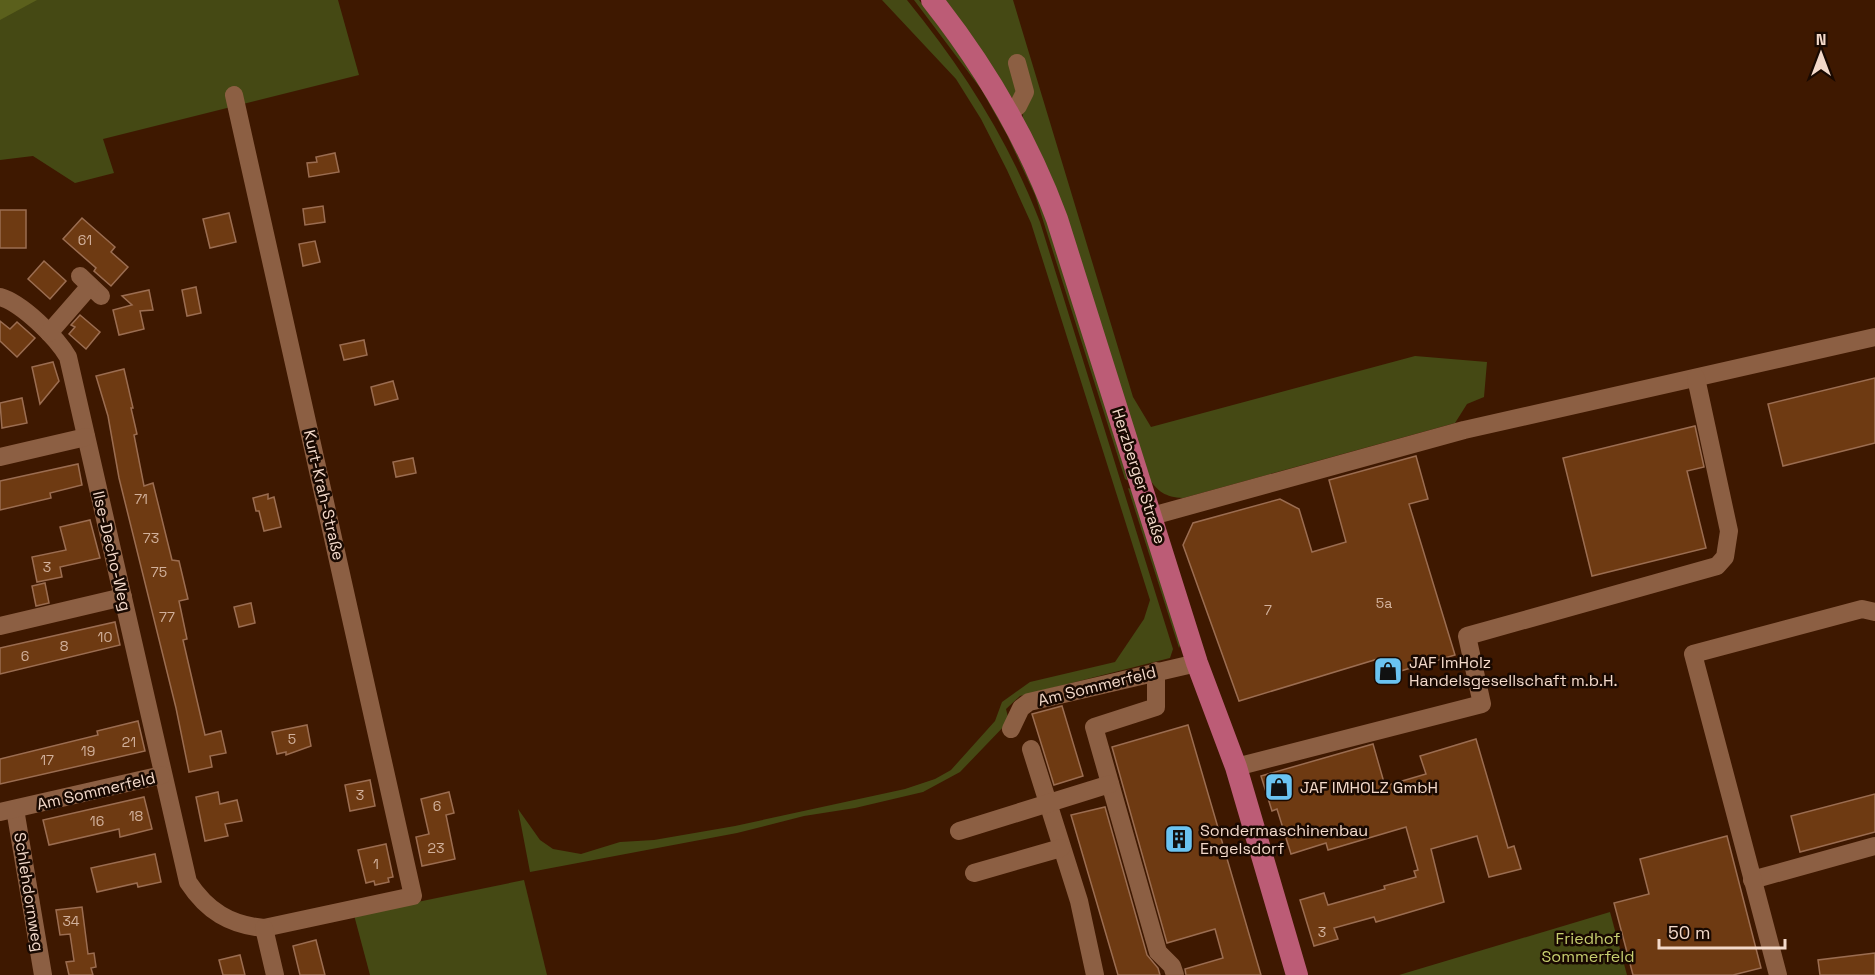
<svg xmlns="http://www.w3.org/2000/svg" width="1875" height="975" viewBox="0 0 1875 975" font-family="'Space Grotesk',sans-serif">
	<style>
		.green { fill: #454914 }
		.forest { fill: #5b601c }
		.building { fill: #6e3a12; stroke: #9b6d51; stroke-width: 1.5 }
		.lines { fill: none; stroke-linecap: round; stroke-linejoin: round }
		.minor { stroke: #8c5f43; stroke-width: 18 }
		.major { stroke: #bc5c76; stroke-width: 22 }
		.labels { text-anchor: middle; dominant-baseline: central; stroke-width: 5; stroke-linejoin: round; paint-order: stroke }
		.number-label { font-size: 14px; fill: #d2b19c }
		.street-label { font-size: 16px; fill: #f3d9ca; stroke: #190901 }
		.poi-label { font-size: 16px; fill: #f3d9ca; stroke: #190901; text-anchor: start }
		.park-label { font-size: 16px; fill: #c7cf70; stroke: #190901 }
	</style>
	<rect width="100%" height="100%" fill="#3e1800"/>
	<g class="green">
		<polygon points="28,0 338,0 359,75 103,139 114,173 75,183 33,156 0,160 0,13"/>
		<path d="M882,0H907C963,69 1008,139 1040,222L1157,598L1173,649L1170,658L1020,696L1006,709L1009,721L960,772L923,792L855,808L804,816L737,833L530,872L518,809L540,840L553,849L581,854L620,842L654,840L735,826L905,789L935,779L951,770L995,721L1002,702L1030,682L1115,662L1144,619L1150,600L1031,223L1007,170L981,119L956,79Z"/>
		<polygon points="914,0 919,0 984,87 1049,219 1131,482 1125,479 1035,195 1007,135 981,89"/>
		<path d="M943,0H1013L1133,397L1151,427L1415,356L1487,362L1484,397L1467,404L1455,423L1183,498C1165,497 1158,492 1148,477L1023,119L1021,87L1014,99L1007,95Z"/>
		<polygon points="1128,488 1133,490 1181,643 1179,648"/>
		<polygon points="524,880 547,975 370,975 354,915"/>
		<polygon points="1610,912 1627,975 1399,975"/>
	</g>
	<polygon class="forest" points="0,0 37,0 0,20"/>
	<g class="building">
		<polygon points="335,153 339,172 309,177 307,163 317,162 316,157"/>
		<polygon points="323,206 325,222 305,225 303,209"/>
		<rect x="0" y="210" width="26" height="38"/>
		<polygon points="229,213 236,242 210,248 203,219"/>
		<polygon points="82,218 115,247 111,252 128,267 111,286 94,271 96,268 63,239"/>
		<polygon points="315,241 320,262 303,266 299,244"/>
		<polygon points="44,261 66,281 50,299 28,279"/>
		<polygon points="196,287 201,313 187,316 182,290"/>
		<polygon points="149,290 153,310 140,311 144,329 119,335 113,310 132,305 122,296"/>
		<polygon points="80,315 100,332 86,349 69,334 75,327 71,325"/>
		<polygon points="0,321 10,329 17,322 35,338 17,357 0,341"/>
		<polygon points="364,340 367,355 344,360 340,345"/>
		<polygon points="53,362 59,381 40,404 32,367"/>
		<polygon points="124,369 133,408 131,408 137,434 134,435 144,486 153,483 172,560 179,561 188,599 179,601 187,639 183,640 205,735 221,731 226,753 210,756 212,767 189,772 176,708 119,478 108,416 96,376"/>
		<polygon points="1875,378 1875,443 1783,466 1768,404"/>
		<polygon points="393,381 398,399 375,405 371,387"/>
		<polygon points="22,398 27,423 2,428 0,403"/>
		<polygon points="1695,426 1704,467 1687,471 1706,548 1592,576 1563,458"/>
		<polygon points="1416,456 1428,499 1409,504 1455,655 1387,675 1381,658 1239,701 1183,545 1193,523 1280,499 1299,509 1312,552 1346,542 1329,480"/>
		<polygon points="413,458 416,473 396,477 393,462"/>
		<polygon points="78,464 82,485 50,493 51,498 0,510 0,481"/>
		<polygon points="268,494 268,499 274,497 281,527 264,531 259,511 256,511 253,498"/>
		<polygon points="90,520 100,558 60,567 62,577 37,582 32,557 66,550 60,527"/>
		<polygon points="45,583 49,603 36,606 32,586"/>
		<polygon points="251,603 255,623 239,627 234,607"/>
		<polygon points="115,622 120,645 0,674 0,648"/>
		<polygon points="1062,706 1083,776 1054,785 1032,714"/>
		<polygon points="138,721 145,751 0,784 0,759 98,735 97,731"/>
		<polygon points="307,725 311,746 286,755 286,752 277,754 272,732"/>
		<polygon points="1188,725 1261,975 1186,975 1185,969 1223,958 1215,929 1167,943 1112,747"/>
		<polygon points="1476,739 1508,848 1514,846 1521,869 1489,877 1477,836 1431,849 1444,902 1376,922 1374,917 1334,928 1338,939 1314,946 1300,900 1324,893 1328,905 1385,889 1384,886 1416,877 1414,871 1418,870 1406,827 1328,850 1326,843 1291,854 1277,809 1272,811 1261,776 1373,744 1385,786 1426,774 1420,756"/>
		<polygon points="370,780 375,806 350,811 345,785"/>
		<polygon points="218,792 220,804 237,800 242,821 225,824 228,836 205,841 196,797"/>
		<polygon points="449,792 454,813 446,815 455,859 422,866 416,837 429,834 421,799"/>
		<polygon points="1875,794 1875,832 1800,852 1791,816"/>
		<polygon points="144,797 152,829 120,837 119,829 49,845 43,820"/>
		<polygon points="1105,807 1147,955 1158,968 1160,975 1118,975 1071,815"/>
		<polygon points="1727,836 1761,968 1733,975 1633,975 1614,903 1649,894 1640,859"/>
		<polygon points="386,844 393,877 388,878 389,882 375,885 374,881 366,883 358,850"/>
		<polygon points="155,854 161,882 138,887 137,883 97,892 91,868"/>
		<polygon points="82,907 88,954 94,953 96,967 91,968 93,975 69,975 66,962 74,961 70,934 60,935 56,910"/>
		<polygon points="316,940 325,975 300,975 293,946"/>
		<polygon points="1875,953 1875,975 1820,975 1818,960"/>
		<polygon points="240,955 245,975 223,975 219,960"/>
	</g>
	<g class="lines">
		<g class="minor">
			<polyline points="1010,113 1018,106 1025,92 1017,63"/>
			<polyline points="80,276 101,296"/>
			<path d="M0,297C22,303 57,338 68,357L188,882C207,911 230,925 264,928L413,896L234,95"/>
			<polyline points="49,333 90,286"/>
			<polyline points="0,457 86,437"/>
			<polyline points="1152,516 1464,430 1875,337"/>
			<polyline points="0,626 123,597"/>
			<polyline points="1156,671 1156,707 1094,727 1158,952 1172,966 1175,975"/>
			<polyline points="1011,729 1021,708 1029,702 1197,663"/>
			<polyline points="1031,749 1079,901 1095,975"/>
			<polyline points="1236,767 1482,704 1467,636 1717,566 1725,557 1729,531 1696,378"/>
			<polyline points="15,809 43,975"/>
			<polyline points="0,812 162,775"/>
			<polyline points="959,831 1110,784"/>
			<polyline points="974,873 1061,848"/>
			<polyline points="1752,880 1875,846"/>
			<polyline points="264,928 275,975"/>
			<polyline points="1778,975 1693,654 1862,609 1875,612"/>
		</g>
		<path class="major" d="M932,0C985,67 1027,138 1057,219L1197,663L1236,767L1297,975"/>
	</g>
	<defs>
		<g id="shop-square" transform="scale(1.5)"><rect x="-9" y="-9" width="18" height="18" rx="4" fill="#6ac3f1" stroke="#190901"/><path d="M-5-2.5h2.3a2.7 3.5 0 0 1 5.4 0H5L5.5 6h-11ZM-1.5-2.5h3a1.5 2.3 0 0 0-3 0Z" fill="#111"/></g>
		<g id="building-square" transform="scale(1.5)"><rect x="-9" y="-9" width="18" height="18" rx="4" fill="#6ac3f1" stroke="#190901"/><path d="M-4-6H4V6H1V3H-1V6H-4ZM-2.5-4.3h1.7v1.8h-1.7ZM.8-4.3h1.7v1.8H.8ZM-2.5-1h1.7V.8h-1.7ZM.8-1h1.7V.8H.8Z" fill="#111"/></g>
	</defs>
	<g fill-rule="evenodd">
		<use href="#shop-square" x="1388" y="671"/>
		<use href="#shop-square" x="1279" y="787"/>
		<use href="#building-square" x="1179" y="839"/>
	</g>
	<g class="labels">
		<g class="number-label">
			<text x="85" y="240">61</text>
			<text x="141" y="499">71</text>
			<text x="151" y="538">73</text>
			<text x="47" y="567">3</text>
			<text x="159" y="572">75</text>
			<text x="1384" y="603">5a</text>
			<text x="1268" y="610">7</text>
			<text x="167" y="617">77</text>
			<text x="105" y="637">10</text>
			<text x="64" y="646">8</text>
			<text x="25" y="656">6</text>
			<text x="292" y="739">5</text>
			<text x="129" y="742">21</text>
			<text x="88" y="751">19</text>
			<text x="47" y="760">17</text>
			<text x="360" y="795">3</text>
			<text x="437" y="806">6</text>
			<text x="136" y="816">18</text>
			<text x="97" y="821">16</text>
			<text x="436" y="848">23</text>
			<text x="376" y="864">1</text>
			<text x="71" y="921">34</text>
			<text x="1322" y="932">3</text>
		</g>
		<g class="street-label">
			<text transform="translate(1139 476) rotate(72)">Herzberger Straße</text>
			<text transform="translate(324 495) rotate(77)">Kurt-Krah-Straße</text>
			<text transform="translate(112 551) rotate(77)">Ilse-Decho-Weg</text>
			<text transform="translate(1097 686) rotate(-14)">Am Sommerfeld</text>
			<text transform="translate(96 791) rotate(-13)">Am Sommerfeld</text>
			<text transform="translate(29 892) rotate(81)">Schlehdornweg</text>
		</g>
		<g class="poi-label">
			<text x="1409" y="662">JAF ImHolz<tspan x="1409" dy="18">Handelsgesellschaft m.b.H.</tspan></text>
			<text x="1300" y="787">JAF IMHOLZ GmbH</text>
			<text x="1200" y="830">Sondermaschinenbau<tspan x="1200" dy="18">Engelsdorf</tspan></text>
		</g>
		<g class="park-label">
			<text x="1588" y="938">Friedhof<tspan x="1588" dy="18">Sommerfeld</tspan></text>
		</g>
	</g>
	<g transform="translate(1821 54)" stroke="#190901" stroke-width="4.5" paint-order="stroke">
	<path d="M0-4.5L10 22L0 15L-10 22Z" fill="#f3d9ca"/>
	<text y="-9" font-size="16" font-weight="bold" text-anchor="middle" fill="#f3d9ca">N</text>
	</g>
	<path d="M1659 939v9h126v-9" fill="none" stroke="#f3d9ca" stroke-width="3"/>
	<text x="1668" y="939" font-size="18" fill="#f3d9ca" stroke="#190901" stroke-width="4.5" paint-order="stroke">50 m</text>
</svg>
